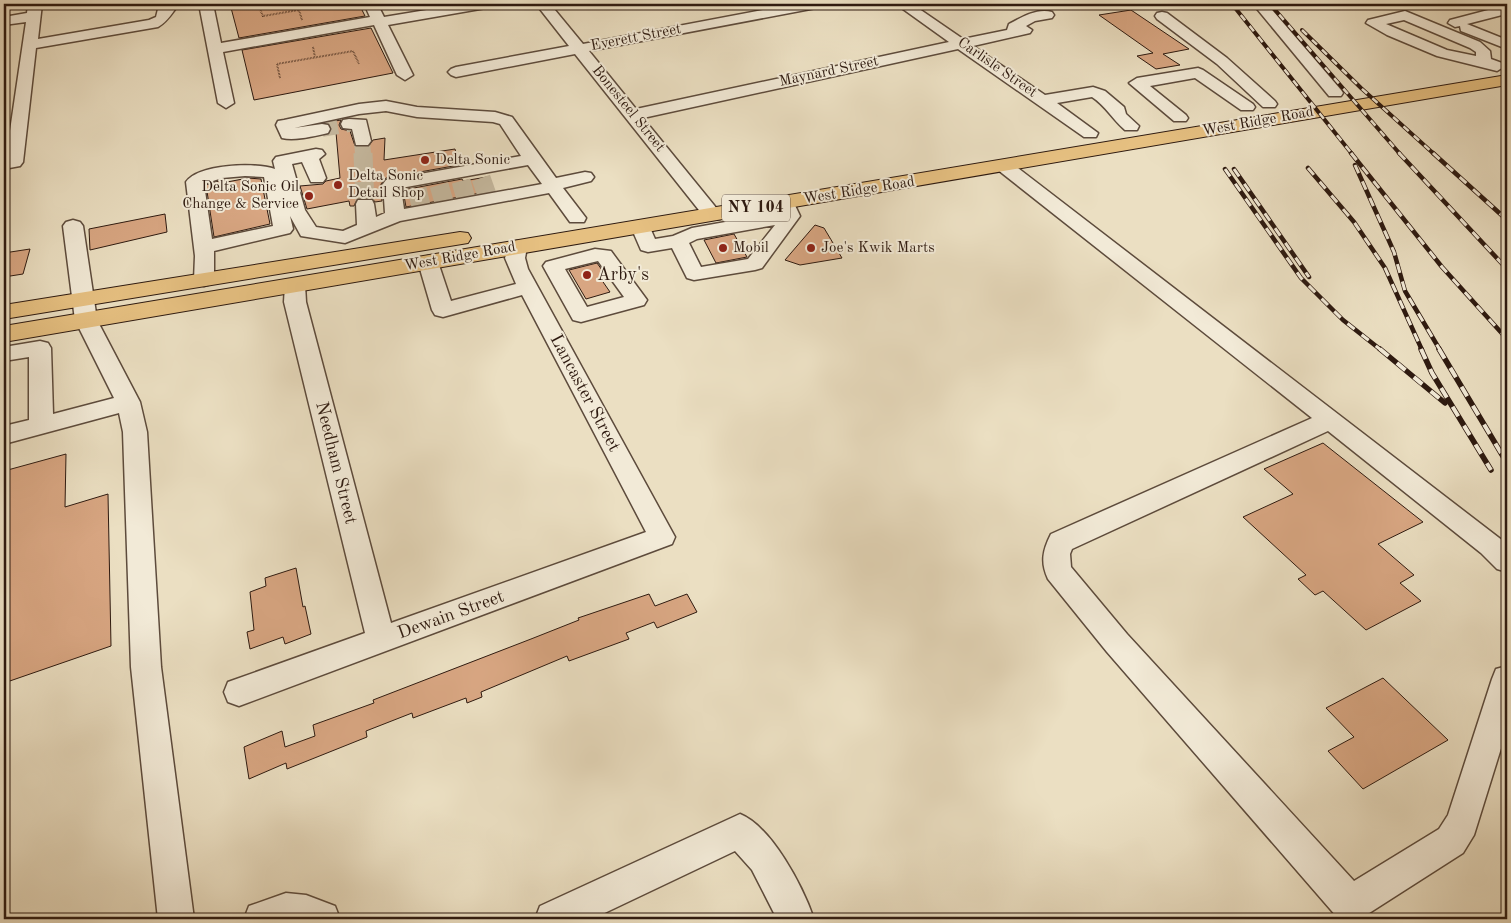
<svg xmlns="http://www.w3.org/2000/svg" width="1511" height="923" viewBox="0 0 1511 923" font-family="'Old Standard TT',serif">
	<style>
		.building { fill: #d8a682; stroke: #2e1a10 }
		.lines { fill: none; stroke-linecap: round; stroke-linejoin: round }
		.minor-tunnel-far1 { stroke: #c5b89e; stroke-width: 16; stroke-dasharray: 16 8; stroke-linecap: butt }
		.minor-tunnel { stroke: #c5b89e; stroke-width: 19; stroke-dasharray: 19 10; stroke-linecap: butt }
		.minor-casing { stroke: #5d4b3c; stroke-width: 3 }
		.highway-casing { stroke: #2e1a10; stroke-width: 2 }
		.path { stroke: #2e1a10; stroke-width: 2; stroke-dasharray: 0.5 1; stroke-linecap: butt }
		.minor { fill: #f2ead7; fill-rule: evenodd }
		.highway { fill: #e6c081; fill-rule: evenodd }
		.rail-far2-casing { stroke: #2e1a10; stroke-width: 4 }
		.rail-far1-casing { stroke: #2e1a10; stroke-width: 4.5 }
		.rail-casing { stroke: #2e1a10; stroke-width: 5.5 }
		.rail-far2 { stroke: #f2ead7; stroke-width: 2.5; stroke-dasharray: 7; stroke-linecap: butt }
		.rail-far1 { stroke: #f2ead7; stroke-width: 3; stroke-dasharray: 9; stroke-linecap: butt }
		.rail { stroke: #f2ead7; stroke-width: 4; stroke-dasharray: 11; stroke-linecap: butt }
		.poi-dot { fill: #8f2418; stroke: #f2ead7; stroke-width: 2 }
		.labels { text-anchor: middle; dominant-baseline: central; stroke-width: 4; stroke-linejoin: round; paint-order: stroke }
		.far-street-label { font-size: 15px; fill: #2e1a10; stroke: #f2ead7 }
		.far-poi-label { font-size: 15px; fill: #2e1a10; stroke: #f2ead7; text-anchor: start }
		.shield { fill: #f2ead7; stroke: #69584c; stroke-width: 1 }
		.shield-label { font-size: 16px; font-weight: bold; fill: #2e1a10 }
		.poi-label { font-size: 18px; fill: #2e1a10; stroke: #f2ead7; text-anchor: start }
		.street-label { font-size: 18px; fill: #2e1a10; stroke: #f2ead7 }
	</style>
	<rect width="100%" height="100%" fill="#ebdfc2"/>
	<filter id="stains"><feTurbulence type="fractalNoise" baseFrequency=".004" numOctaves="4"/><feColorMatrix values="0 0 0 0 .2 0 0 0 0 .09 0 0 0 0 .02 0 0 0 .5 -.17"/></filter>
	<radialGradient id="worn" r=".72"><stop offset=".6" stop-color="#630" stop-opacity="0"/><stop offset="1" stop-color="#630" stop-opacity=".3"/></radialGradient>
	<g class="building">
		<polygon points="230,4 359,4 365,16 239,38"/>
		<polygon points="1131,10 1189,49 1163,54 1180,65 1156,69 1137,56 1153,53 1099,15"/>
		<polygon points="371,28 393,73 254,100 242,50"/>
		<polygon points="341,120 339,125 341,129 350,131 355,146 368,147 373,140 385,138 384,160 455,149 459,165 386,178 381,184 382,201 375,202 372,198 358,198 354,206 350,206 349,201 307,209 300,186 323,184 326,181 340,178 335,121"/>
		<polygon points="487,177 491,191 406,207 403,190 462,179 463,181"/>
		<polygon points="248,178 261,179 270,224 214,237 206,185 222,180 226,180 227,182"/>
		<polygon points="165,214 167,232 90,250 89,229"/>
		<polygon points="815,225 824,228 842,258 800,265 785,260"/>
		<polygon points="734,234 747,257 716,263 704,240"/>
		<polygon points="30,249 23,274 4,277 4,253"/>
		<polygon points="597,263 607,277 601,279 610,292 586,299 569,270"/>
		<polygon points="1323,443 1423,522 1378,544 1414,575 1400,583 1421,601 1366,630 1323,591 1315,595 1298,579 1306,575 1243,517 1293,494 1264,469"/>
		<polygon points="66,454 65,507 108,494 111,646 4,683 4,471"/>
		<polygon points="296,568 303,607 305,606 311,634 285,644 283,637 250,649 247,632 254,630 250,592 266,586 265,578"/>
		<polygon points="649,594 655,606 687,594 697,612 657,628 654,622 626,633 629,639 569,661 567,656 481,692 482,697 467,703 466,698 413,718 412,713 366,731 367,737 287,769 286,763 249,779 244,747 282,731 285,747 315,736 313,725 374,703 373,700 531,639 579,620 578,618"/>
		<polygon points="1383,678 1448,740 1363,789 1328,751 1354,737 1326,708"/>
	</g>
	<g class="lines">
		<g class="minor-tunnel-far1">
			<polyline points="322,129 349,124"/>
			<polyline points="362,141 363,154"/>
		</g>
		<g class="minor-tunnel">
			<polyline points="363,153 365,204"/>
			<polyline points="481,178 487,195"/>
			<polyline points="461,181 466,199"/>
			<polyline points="439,185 444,202"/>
			<polyline points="417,189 421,206"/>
		</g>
		<g class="minor-casing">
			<g id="minor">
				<path d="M28,4H42L38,39L149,20L156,17L158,9L163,4H179C172,13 168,21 158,27L36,48L23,162L20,166L4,169V159L6,158L26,22L4,25V17L27,13Z"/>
				<polygon points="199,4 213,4 221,43 370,17 366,8 373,4 378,5 384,17 463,4 493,4 486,8 388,25 413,75 405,80 397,75 374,25 223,52 234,103 226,108 218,103"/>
				<path d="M536,4H550L583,44L795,4H823L816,8L589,51L636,109L949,42L896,4H912L963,39L1007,30L1009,24C1022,17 1037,8 1052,12L1054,15L1052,18L1035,21L1026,26L1032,30L1030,33L973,46L1045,95L1093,87L1105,91L1124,107L1126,114L1139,126L1137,130H1125C1112,119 1106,106 1092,97L1057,103L1098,133L1096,137H1084L958,49L643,118L722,215L720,219H706L575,54L456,77L451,75L448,72L451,69L456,67L569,46Z"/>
				<polygon points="1253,4 1267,4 1341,90 1343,93 1341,96 1329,96"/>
				<polygon points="1489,4 1503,4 1507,9 1502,15 1467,24 1507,40 1507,49 1461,31 1460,26 1455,27 1448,23 1450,20 1492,9"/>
				<path d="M1405,11L1480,42L1490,51L1491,59L1502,63L1505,66L1497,71L1437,56L1387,35L1366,23L1368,20ZM1404,20L1470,48L1476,52V56L1447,50L1386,24Z"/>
				<polygon points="1162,12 1167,13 1227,58 1275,101 1277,104 1275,107 1263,107 1217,64 1157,19 1155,16 1157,13"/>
				<polygon points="1198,68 1203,70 1253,104 1255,107 1253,110 1241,110 1195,78 1150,86 1186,115 1188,118 1186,121 1174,121 1129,83 1137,78"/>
				<path d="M386,101L417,107L495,112L512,117L556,178L585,172L591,173L594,177L591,181L563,188L586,218L584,222H570L549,193L400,221L345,243L301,236L290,216L293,229L290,233L214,251V280L211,284L204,286L197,284L194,280L195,256L186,182C198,164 256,162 275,169L273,161L276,157L316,149L322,150L325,154L319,159L326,178L323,182H311L302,162L292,164L305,210L316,227L343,231L357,225L356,204L358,200H372L374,204L376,217L385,213L383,184L386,180L521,156L500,124L493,122L417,117L386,111L359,114L294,128L322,124L328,125L330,129L328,133C315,136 295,141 282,138L276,125L278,121L284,120L359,104ZM528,165L542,184L404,209L401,188ZM245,176L264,177L273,226L212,239L204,184L222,178Z"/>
				<polygon points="349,119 366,120 371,141 368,145 356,145 352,129 343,128 341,124 343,120"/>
				<path d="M1004,161L1010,162L1507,544V572L1497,569L1481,553L1328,431L1072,549L1070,554L1071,567L1127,634L1354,881L1439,829L1448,815L1492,679L1496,669L1507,666V729L1474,835L1463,853L1363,917L1357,919L1337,917L1107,652L1048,579C1040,562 1043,550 1051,534L1312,418L998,170L995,166L998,162Z"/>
				<path d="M785,197L792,199L800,216L762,268L755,270L694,280L687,278L672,248L648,252L641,250L631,227L634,223H648L655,239L673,236L692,228L780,212L776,203L778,199ZM775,225L748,259L701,267L689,243L697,239Z"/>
				<polygon points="73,220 80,222 83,226 97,320 140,402 147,432 161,667 194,919 158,919 131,667 123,432 119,413 4,444 4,426 29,420 29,357 4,361 4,347 40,341 48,343 51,348 53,414 114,398 75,320 63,226 66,222"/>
				<polygon points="517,241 524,243 527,247 525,258 528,269 675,537 672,544 239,706 228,702 224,692 228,682 365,633 284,302 285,285 288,281 295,279 302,281 305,285 306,302 391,623 646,532 522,295 443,317 435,315 432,310 418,262 421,258 428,256 435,258 438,262 451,301 516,284 505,258 510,243"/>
				<path d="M595,249L611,251L647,300L644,305L581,322L573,320L543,266L546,262ZM598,261L624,297L587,307L565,269Z"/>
				<path d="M740,814C772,827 803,887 814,919H777L752,870L735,851L592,919H535L540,906Z"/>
				<polygon points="286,893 306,895 335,906 340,919 244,919 249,906"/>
			</g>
		</g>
		<g class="highway-casing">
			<g id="highway">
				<polygon points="1507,75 1507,85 4,342 4,326"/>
				<polygon points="460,232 468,233 471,238 468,243 4,319 4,305"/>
			</g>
		</g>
		<g class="path">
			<polyline points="258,5 263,16 299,10 302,20"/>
			<polyline points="313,47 315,57"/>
			<polyline points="280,78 277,64 353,51 359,64"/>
		</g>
		<use href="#minor" class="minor"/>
		<use href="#highway" class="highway"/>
		<g class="rail-far2-casing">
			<g id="rail-far2">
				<polyline points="1232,4 1352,154"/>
				<polyline points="1270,4 1400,154"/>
				<polyline points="1302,30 1361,88 1434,154"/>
			</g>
		</g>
		<g class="rail-far1-casing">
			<g id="rail-far1">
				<polyline points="1351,153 1442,267 1507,339"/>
				<polyline points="1399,153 1507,269"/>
				<polyline points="1433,153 1507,220"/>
				<polyline points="1355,165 1394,252 1405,291 1440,350"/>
				<polyline points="1308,168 1354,222 1385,268 1422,350"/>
				<polyline points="1225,169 1301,278 1343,320 1381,350"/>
				<polyline points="1234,169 1309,277"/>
			</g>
		</g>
		<g class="rail-casing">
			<g id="rail">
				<polyline points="1380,349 1445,403"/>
				<polyline points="1421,349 1432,373 1491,470"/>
				<polyline points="1439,349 1507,463"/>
			</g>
		</g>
		<use href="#rail-far2" class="rail-far2"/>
		<use href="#rail-far1" class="rail-far1"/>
		<use href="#rail" class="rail"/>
	</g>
	<g class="poi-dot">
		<circle cx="425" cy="160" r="5"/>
		<circle cx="338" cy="185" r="5"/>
		<circle cx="309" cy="196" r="5"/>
		<circle cx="723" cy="248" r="5"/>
		<circle cx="811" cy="248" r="5"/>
		<circle cx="587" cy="275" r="5"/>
	</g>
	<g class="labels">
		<g class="far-street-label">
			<text transform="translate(636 38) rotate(-11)">Everett Street</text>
			<text transform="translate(997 68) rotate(35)">Carlisle Street</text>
			<text transform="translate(829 72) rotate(-12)">Maynard Street</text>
			<text transform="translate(628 109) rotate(51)">Bonesteel Street</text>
			<text transform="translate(1258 122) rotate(-10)">West Ridge Road</text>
			<text transform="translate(859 191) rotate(-9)">West Ridge Road</text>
			<text transform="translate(460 257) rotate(-10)">West Ridge Road</text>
		</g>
		<g class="far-poi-label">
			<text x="435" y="160">Delta Sonic</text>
			<text x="348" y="176">Delta Sonic<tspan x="348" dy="17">Detail Shop</tspan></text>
			<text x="299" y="187" text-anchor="end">Delta Sonic Oil<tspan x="299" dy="17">Change &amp; Service</tspan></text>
			<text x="733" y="248">Mobil</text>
			<text x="821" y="248">Joe's Kwik Marts</text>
		</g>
		<rect class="shield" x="722" y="194.5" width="68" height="27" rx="4"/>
		<g class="shield-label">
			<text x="756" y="208">NY 104</text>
		</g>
		<g class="poi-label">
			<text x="597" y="275">Arby's</text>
		</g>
		<g class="street-label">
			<text transform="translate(585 393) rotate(62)">Lancaster Street</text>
			<text transform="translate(336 463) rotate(76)">Needham Street</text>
			<text transform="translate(451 615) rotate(-20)">Dewain Street</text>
		</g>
	</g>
	<rect width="1511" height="923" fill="none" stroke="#ebdfc2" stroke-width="20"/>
	<rect x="5" y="5" width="1501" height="913" fill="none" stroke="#2e1a10" stroke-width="2.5"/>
	<rect x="10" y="10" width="1491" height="903" fill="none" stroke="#2e1a10"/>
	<rect width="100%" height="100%" filter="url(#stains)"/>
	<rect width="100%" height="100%" fill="url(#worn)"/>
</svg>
